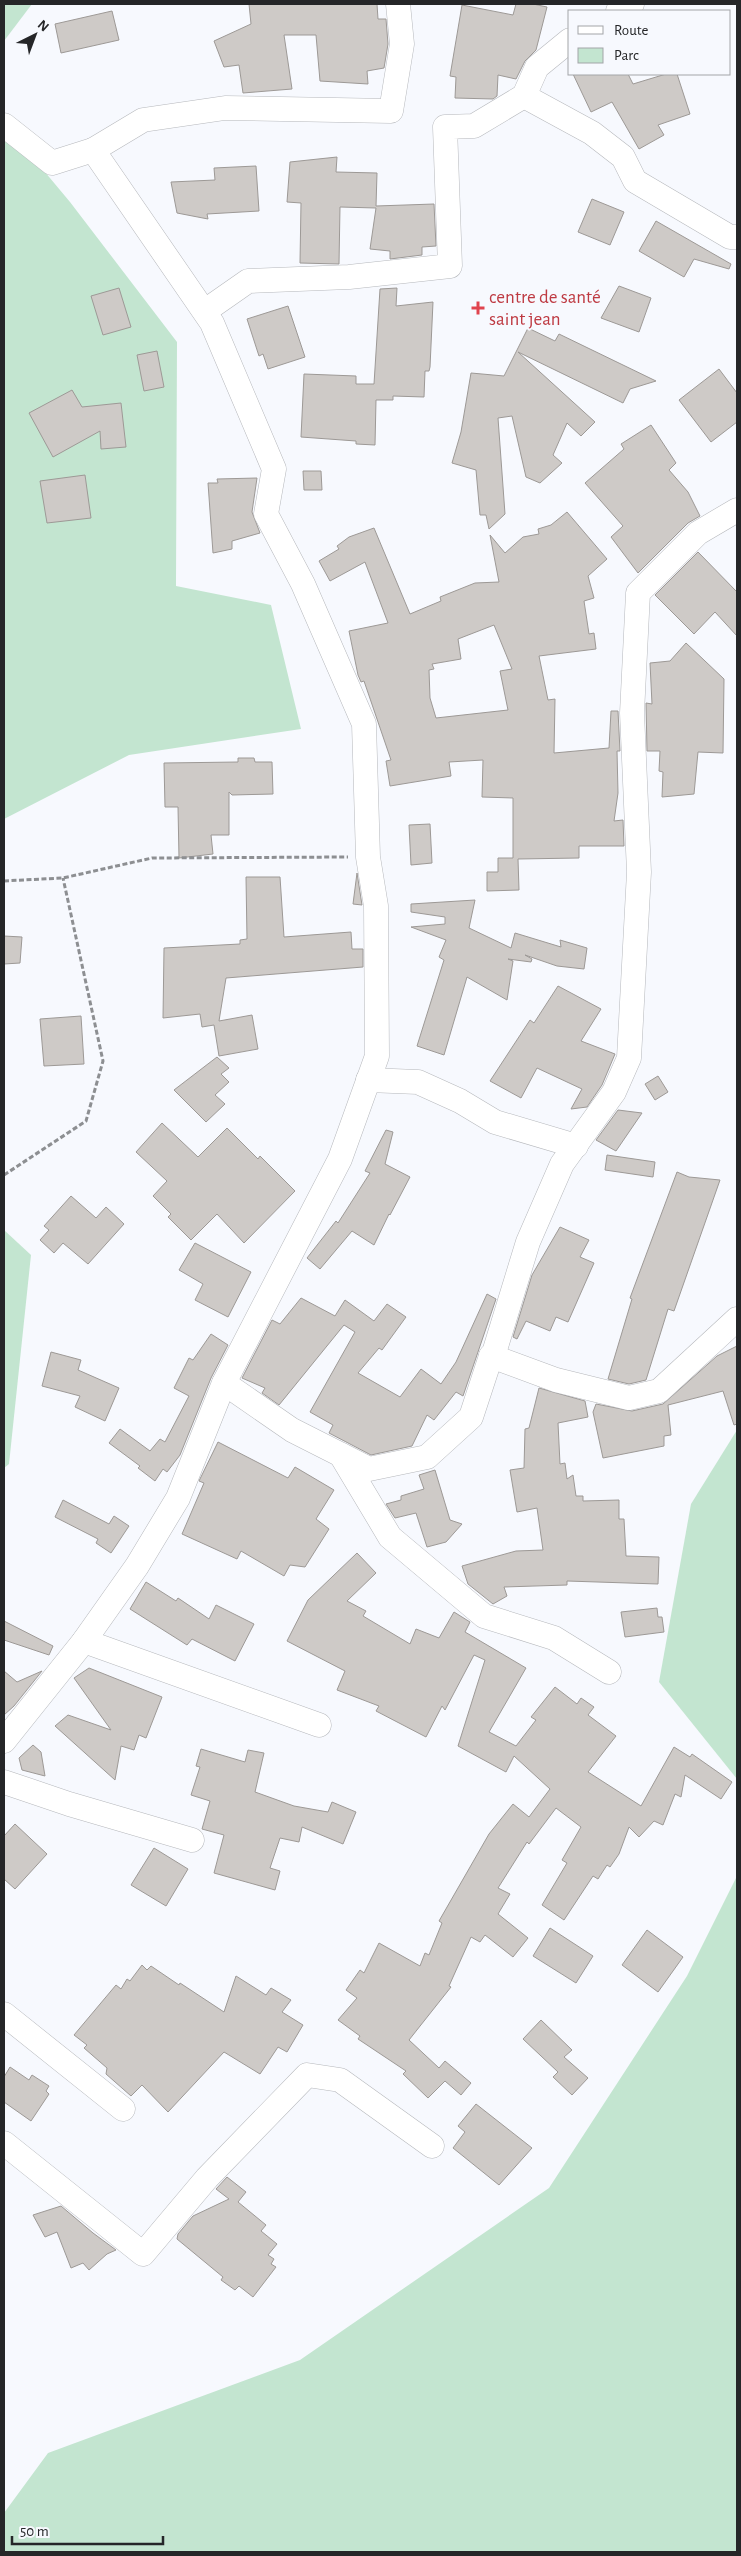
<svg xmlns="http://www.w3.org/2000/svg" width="741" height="2556" viewBox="0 0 741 2556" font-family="'Alegreya Sans',sans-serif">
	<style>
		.green { fill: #c3e5d0 }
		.building { fill: #cecac7; stroke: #9d9996; fill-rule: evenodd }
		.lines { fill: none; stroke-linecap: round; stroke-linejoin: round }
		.street-casing { stroke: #b6b8bc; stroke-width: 25 }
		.path { stroke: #8d8f92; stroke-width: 3; stroke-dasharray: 5 2.5; stroke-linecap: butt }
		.street { stroke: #fff; stroke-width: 24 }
		.health-dot { fill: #e0444e; stroke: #f7f9fe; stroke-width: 2 }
		.labels { text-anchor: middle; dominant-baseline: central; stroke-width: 4; stroke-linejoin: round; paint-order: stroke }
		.health-label { font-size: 19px; fill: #be3a42; stroke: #f7f9fe; text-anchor: start }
	</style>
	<rect width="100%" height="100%" fill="#f7f9fe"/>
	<g class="green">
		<polygon points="4,4 32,4 4,41"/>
		<polygon points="4,123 70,202 177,342 176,586 271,605 301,729 129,755 4,819"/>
		<polygon points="4,1230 31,1255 9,1464 4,1468"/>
		<polygon points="737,1430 737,1779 659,1682 691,1504"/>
		<polygon points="737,1876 737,2552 4,2552 4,2513 48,2453 300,2360 549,2188 687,1976"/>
	</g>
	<g class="building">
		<polygon points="249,4 377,4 378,19 386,19 388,44 384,68 367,71 368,84 320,81 316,35 284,35 292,89 243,93 239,65 224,67 214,41 251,24"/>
		<polygon points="516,4 533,4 547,7 536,50 525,61 516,79 498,75 497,96 493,99 455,98 456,77 450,76 462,5 513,15"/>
		<polygon points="112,11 119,40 61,53 55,24"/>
		<polygon points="573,74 628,74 633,84 666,74 677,74 690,114 658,125 664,135 639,149 612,102 591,112"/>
		<polygon points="337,157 336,172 377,173 376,206 434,204 436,246 422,247 422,255 390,259 390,251 370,249 376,208 340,207 339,264 300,263 301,203 287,202 290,162"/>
		<polygon points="256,166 259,211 207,214 208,219 177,213 171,182 215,180 214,168"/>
		<polygon points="592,199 624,212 610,245 578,232"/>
		<polygon points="656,221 731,264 729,269 694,259 684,277 639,251"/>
		<polygon points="619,286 651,298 639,332 601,318"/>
		<polygon points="119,288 131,327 103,335 91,296"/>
		<polygon points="397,288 396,306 433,302 430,367 429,371 425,371 424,397 393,396 393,400 376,400 375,445 356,444 356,441 301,437 304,374 356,376 356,384 374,384 380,289"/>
		<polygon points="288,306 305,357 268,369 263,354 259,356 247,319"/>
		<polygon points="528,328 555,341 559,334 656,381 630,389 623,403 518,352 595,422 581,436 567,423 553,455 562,463 540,483 526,477 512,416 498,418 505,514 489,529 486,515 480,515 476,470 452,463 461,432 471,373 504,376"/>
		<polygon points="157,351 164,387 144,391 137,355"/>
		<polygon points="719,369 737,393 737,422 711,442 679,400"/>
		<polygon points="72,390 82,407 121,403 126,447 101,449 100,431 53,457 29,413"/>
		<polygon points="651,425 676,463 669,470 688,492 700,516 688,523 638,573 611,537 623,526 585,483 624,449 621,444"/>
		<polygon points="303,471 321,471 322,490 304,490"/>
		<polygon points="85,475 91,518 47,523 40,481"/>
		<polygon points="257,478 252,512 260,533 232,541 232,549 213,553 208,483 218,483 217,479"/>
		<path d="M567,512L607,559L588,576L594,598L584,601L589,634L594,633L596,649L539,656L548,700L555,699L554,753L609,748L611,711H618L620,751H617L618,793L614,821L623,820L624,846H579V858L518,859L519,890L487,891V872H498V858H513V798L482,797L483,760L449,762L451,776L390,786L386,761L391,760L364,681L361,682L358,675L349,631L388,623L365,562L330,581L319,561L339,549L337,546L349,537L374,528L410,614L441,601L440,597L475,583L499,582L490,535L505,553L523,537L539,534L538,529L551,525ZM494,625L512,669L500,671L508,710L436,718L430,698L429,670L434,669L432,664L461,659L458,639Z"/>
		<polygon points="698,552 737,592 737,636 715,612 694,634 655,595"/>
		<polygon points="686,643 724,679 723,753 698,752 694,794 662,797 663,772 659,771 660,751 647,751 646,703 652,704 650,663 670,661"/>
		<polygon points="238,758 254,758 255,762 272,762 273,794 232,795 229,792 229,835 211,835 213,854 179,858 178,807 165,807 164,763 238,762"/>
		<polygon points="430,824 432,863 411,865 409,825"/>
		<polygon points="357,873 362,905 353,904"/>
		<polygon points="246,877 280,877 284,937 351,932 352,949 363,949 363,967 226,978 219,1021 252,1015 258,1049 219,1056 214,1025 202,1027 200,1014 163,1018 164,948 240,944 240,940 247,939"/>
		<polygon points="475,900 469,928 511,948 515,933 561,947 560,940 587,948 584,969 557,966 525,955 532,959 531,962 508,959 513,961 507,1000 467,977 444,1055 417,1046 444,960 439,957 446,940 411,927 445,924 445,917 411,912 411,904"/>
		<polygon points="4,936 22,937 20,963 4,964"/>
		<polygon points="558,986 601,1009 581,1041 615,1054 602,1085 587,1107 571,1109 582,1089 537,1068 521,1098 490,1081 530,1020 534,1023"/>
		<polygon points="81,1016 84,1064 44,1066 40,1019"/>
		<polygon points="217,1057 229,1068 221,1074 229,1082 215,1095 225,1104 206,1122 174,1090"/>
		<polygon points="658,1076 668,1092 655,1100 645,1084"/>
		<polygon points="618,1110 642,1113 616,1151 596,1140"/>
		<polygon points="162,1123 198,1157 227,1128 258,1159 260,1156 295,1191 244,1243 217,1214 191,1240 168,1217 171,1214 153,1196 167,1181 136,1152"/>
		<polygon points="386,1130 393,1132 385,1164 410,1177 390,1215 389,1214 374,1245 352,1231 320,1269 307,1258 336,1221 338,1223 370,1173 365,1171"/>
		<polygon points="607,1155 655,1162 653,1177 605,1170"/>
		<polygon points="677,1172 689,1177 720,1180 674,1311 668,1309 646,1380 629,1384 608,1379 632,1299 630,1298"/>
		<polygon points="71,1196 96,1218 106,1207 124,1224 88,1264 63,1243 54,1253 40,1240 49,1230 44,1226"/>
		<polygon points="560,1227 589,1240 580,1257 594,1263 568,1322 556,1317 550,1331 526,1321 517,1339 513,1337 532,1275"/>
		<polygon points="195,1243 251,1272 228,1317 195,1300 203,1284 179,1270"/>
		<polygon points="487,1294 496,1299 463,1396 456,1392 434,1420 427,1415 412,1446 371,1455 329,1433 333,1425 310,1412 355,1332 344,1325 279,1405 262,1393 265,1388 242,1378 272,1320 280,1324 301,1298 335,1316 345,1300 374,1321 387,1304 406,1317 382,1350 379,1348 358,1373 400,1397 421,1369 441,1384 456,1362"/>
		<polygon points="211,1334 228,1345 211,1378 180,1455 167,1472 163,1469 155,1481 138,1468 140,1466 109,1443 120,1429 150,1451 160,1439 165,1442 189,1396 174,1388 189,1358 193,1360"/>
		<polygon points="737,1346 737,1424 734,1425 723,1391 668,1405 671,1435 664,1436 664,1446 603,1458 593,1412 596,1404 632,1411 663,1404 717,1356"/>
		<polygon points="51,1352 81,1360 78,1370 119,1388 105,1421 75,1407 80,1396 42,1386"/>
		<polygon points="539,1388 585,1401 588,1417 558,1423 560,1464 565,1463 567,1479 573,1475 576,1496 583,1496 583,1501 619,1500 619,1519 624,1519 626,1556 659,1557 658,1584 567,1581 567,1585 504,1587 507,1596 493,1604 468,1584 462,1566 516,1551 543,1550 537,1508 517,1512 510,1470 524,1468 525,1429 529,1428"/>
		<polygon points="218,1442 288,1478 295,1467 334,1490 316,1519 329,1529 305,1567 290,1565 284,1576 241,1551 237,1559 182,1534 204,1483 199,1481"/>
		<polygon points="435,1470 450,1520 462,1524 446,1542 427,1547 416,1513 395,1518 386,1504 401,1500 401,1496 424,1489 419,1475"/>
		<polygon points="63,1500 109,1524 114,1516 129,1526 111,1553 96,1543 98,1539 55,1517"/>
		<polygon points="357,1553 376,1573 347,1601 366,1611 363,1616 410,1644 416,1629 439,1638 454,1612 470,1622 465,1632 526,1668 489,1732 516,1746 536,1720 531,1717 555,1687 577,1704 581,1698 594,1707 588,1715 616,1736 588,1772 641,1806 674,1747 690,1757 692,1754 732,1782 721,1799 685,1775 681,1797 675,1794 663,1825 654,1821 639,1837 629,1827 619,1854 610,1867 607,1865 598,1879 593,1876 564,1920 542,1905 567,1863 562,1860 581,1827 556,1808 529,1844 527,1842 498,1888 510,1894 498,1914 528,1938 513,1957 485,1935 480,1942 471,1937 449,1986 451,1987 409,2040 439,2068 445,2061 471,2083 461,2095 445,2081 428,2098 403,2074 406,2071 358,2039 360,2036 338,2020 357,1998 346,1990 360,1970 364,1973 379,1943 420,1966 425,1953 429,1955 442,1923 439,1921 489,1834 513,1804 529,1817 550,1789 514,1756 506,1772 458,1746 485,1660 474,1655 445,1710 442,1706 426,1737 376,1711 379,1706 337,1690 345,1671 287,1641 308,1600"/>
		<polygon points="146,1582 176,1601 178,1598 209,1619 216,1605 254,1624 235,1661 192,1639 187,1645 130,1609"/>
		<polygon points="657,1608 658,1617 662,1617 664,1632 625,1637 621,1612"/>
		<polygon points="4,1621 53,1646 49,1655 4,1640"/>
		<polygon points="89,1668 162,1697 146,1738 139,1735 134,1750 121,1746 115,1780 55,1726 68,1715 111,1730 74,1678"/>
		<polygon points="4,1671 17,1682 42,1671 14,1706 4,1715"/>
		<polygon points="33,1745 41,1752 45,1776 22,1770 19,1758"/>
		<polygon points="201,1749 245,1762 248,1750 264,1753 255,1792 294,1806 328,1812 332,1802 356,1812 343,1844 302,1827 299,1842 280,1838 270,1868 280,1871 275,1890 214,1873 224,1835 202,1829 210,1801 191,1795 200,1767 196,1766"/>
		<polygon points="15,1824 47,1854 15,1889 4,1879 4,1836"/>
		<polygon points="154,1848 188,1869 166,1906 131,1885"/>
		<polygon points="550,1928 593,1956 576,1983 533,1956"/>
		<polygon points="647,1930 683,1957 658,1992 622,1965"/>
		<polygon points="142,1965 147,1970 151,1966 179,1985 180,1983 224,2012 236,1976 266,1995 271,1988 291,2000 282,2012 303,2025 287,2052 278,2047 260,2074 224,2052 168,2112 142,2085 131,2096 106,2074 107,2068 84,2048 87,2045 74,2035 116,1985 121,1989 127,1979 130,1981"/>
		<polygon points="541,2020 572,2050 564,2057 588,2078 572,2095 553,2077 558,2072 523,2039"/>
		<polygon points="10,2067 29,2080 32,2075 49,2086 46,2091 49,2094 31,2121 4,2102 4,2077"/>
		<polygon points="476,2104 532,2148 499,2185 453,2148 465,2132 458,2126"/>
		<polygon points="227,2177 246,2192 238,2202 266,2225 261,2231 277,2244 268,2255 274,2259 271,2264 276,2267 253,2297 239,2286 235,2290 221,2280 223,2277 177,2239 178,2234 193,2216 229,2199 216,2189"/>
		<polygon points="61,2206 93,2233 116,2250 107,2254 89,2270 83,2263 71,2268 57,2232 45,2237 33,2215"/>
	</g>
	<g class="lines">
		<g class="street-casing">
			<g id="street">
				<polyline points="618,11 632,4"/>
				<polyline points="524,96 592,133 623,157 635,181 730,237 737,237"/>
				<polyline points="4,125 52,163 93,150 212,323 274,469 266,514 303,584 364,724 368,857 376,906 377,1056 340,1159 224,1383 178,1498 137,1566 84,1641 4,1741"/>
				<polyline points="93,150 143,120 225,108 391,111 402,44 398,4"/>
				<polyline points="205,311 248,281 349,277 450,266 445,127 474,126 524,96 537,67 570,40"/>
				<polyline points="368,1080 418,1082 460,1101 495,1122 576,1146"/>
				<polyline points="491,1356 556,1380 629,1398 659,1391 737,1319"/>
				<polyline points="224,1383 292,1430 369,1469 427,1457 471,1417 491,1356 494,1353 528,1242 562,1164 614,1092 629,1058 639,872 632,713 638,593 698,533 737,510"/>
				<polyline points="341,1455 390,1537 484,1616 554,1638 609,1672"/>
				<polyline points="84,1641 319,1725"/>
				<polyline points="4,1782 69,1804 192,1840"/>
				<polyline points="4,2014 123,2109"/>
				<polyline points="4,2143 143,2254 207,2178 307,2075 340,2080 432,2146"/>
			</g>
		</g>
		<g class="path">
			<polyline points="4,881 63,878 152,858 348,857"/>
			<polyline points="4,1175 86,1121 103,1061 63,878"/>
		</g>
		<use href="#street" class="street"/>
	</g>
	<path class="health-dot" d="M475.5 300.5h5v5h5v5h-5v5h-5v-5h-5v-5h5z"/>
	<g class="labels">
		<g class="health-label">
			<text x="489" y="297">centre de santé<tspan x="489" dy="22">saint jean</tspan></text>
		</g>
	</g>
	<rect width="741" height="2556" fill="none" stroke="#252628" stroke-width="10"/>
	<rect x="568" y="10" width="162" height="65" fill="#f7f9fe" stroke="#a3a5a8"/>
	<rect x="578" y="26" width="25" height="8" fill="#ffffff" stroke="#a3a5a8"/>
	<text x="614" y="35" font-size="15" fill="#252628">Route</text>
	<rect x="578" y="48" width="25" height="15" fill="#c3e5d0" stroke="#a3a5a8"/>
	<text x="614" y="60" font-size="15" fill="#252628">Parc</text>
	<g transform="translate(35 35) rotate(42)" stroke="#f7f9fe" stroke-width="4" paint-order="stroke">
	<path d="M0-4L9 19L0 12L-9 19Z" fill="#252628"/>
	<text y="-8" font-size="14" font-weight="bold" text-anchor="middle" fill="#252628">N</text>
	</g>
	<path d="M12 2536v8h151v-8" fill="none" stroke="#252628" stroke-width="2.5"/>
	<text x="20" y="2536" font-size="15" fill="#252628" stroke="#f7f9fe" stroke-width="4" paint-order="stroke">50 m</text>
</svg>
